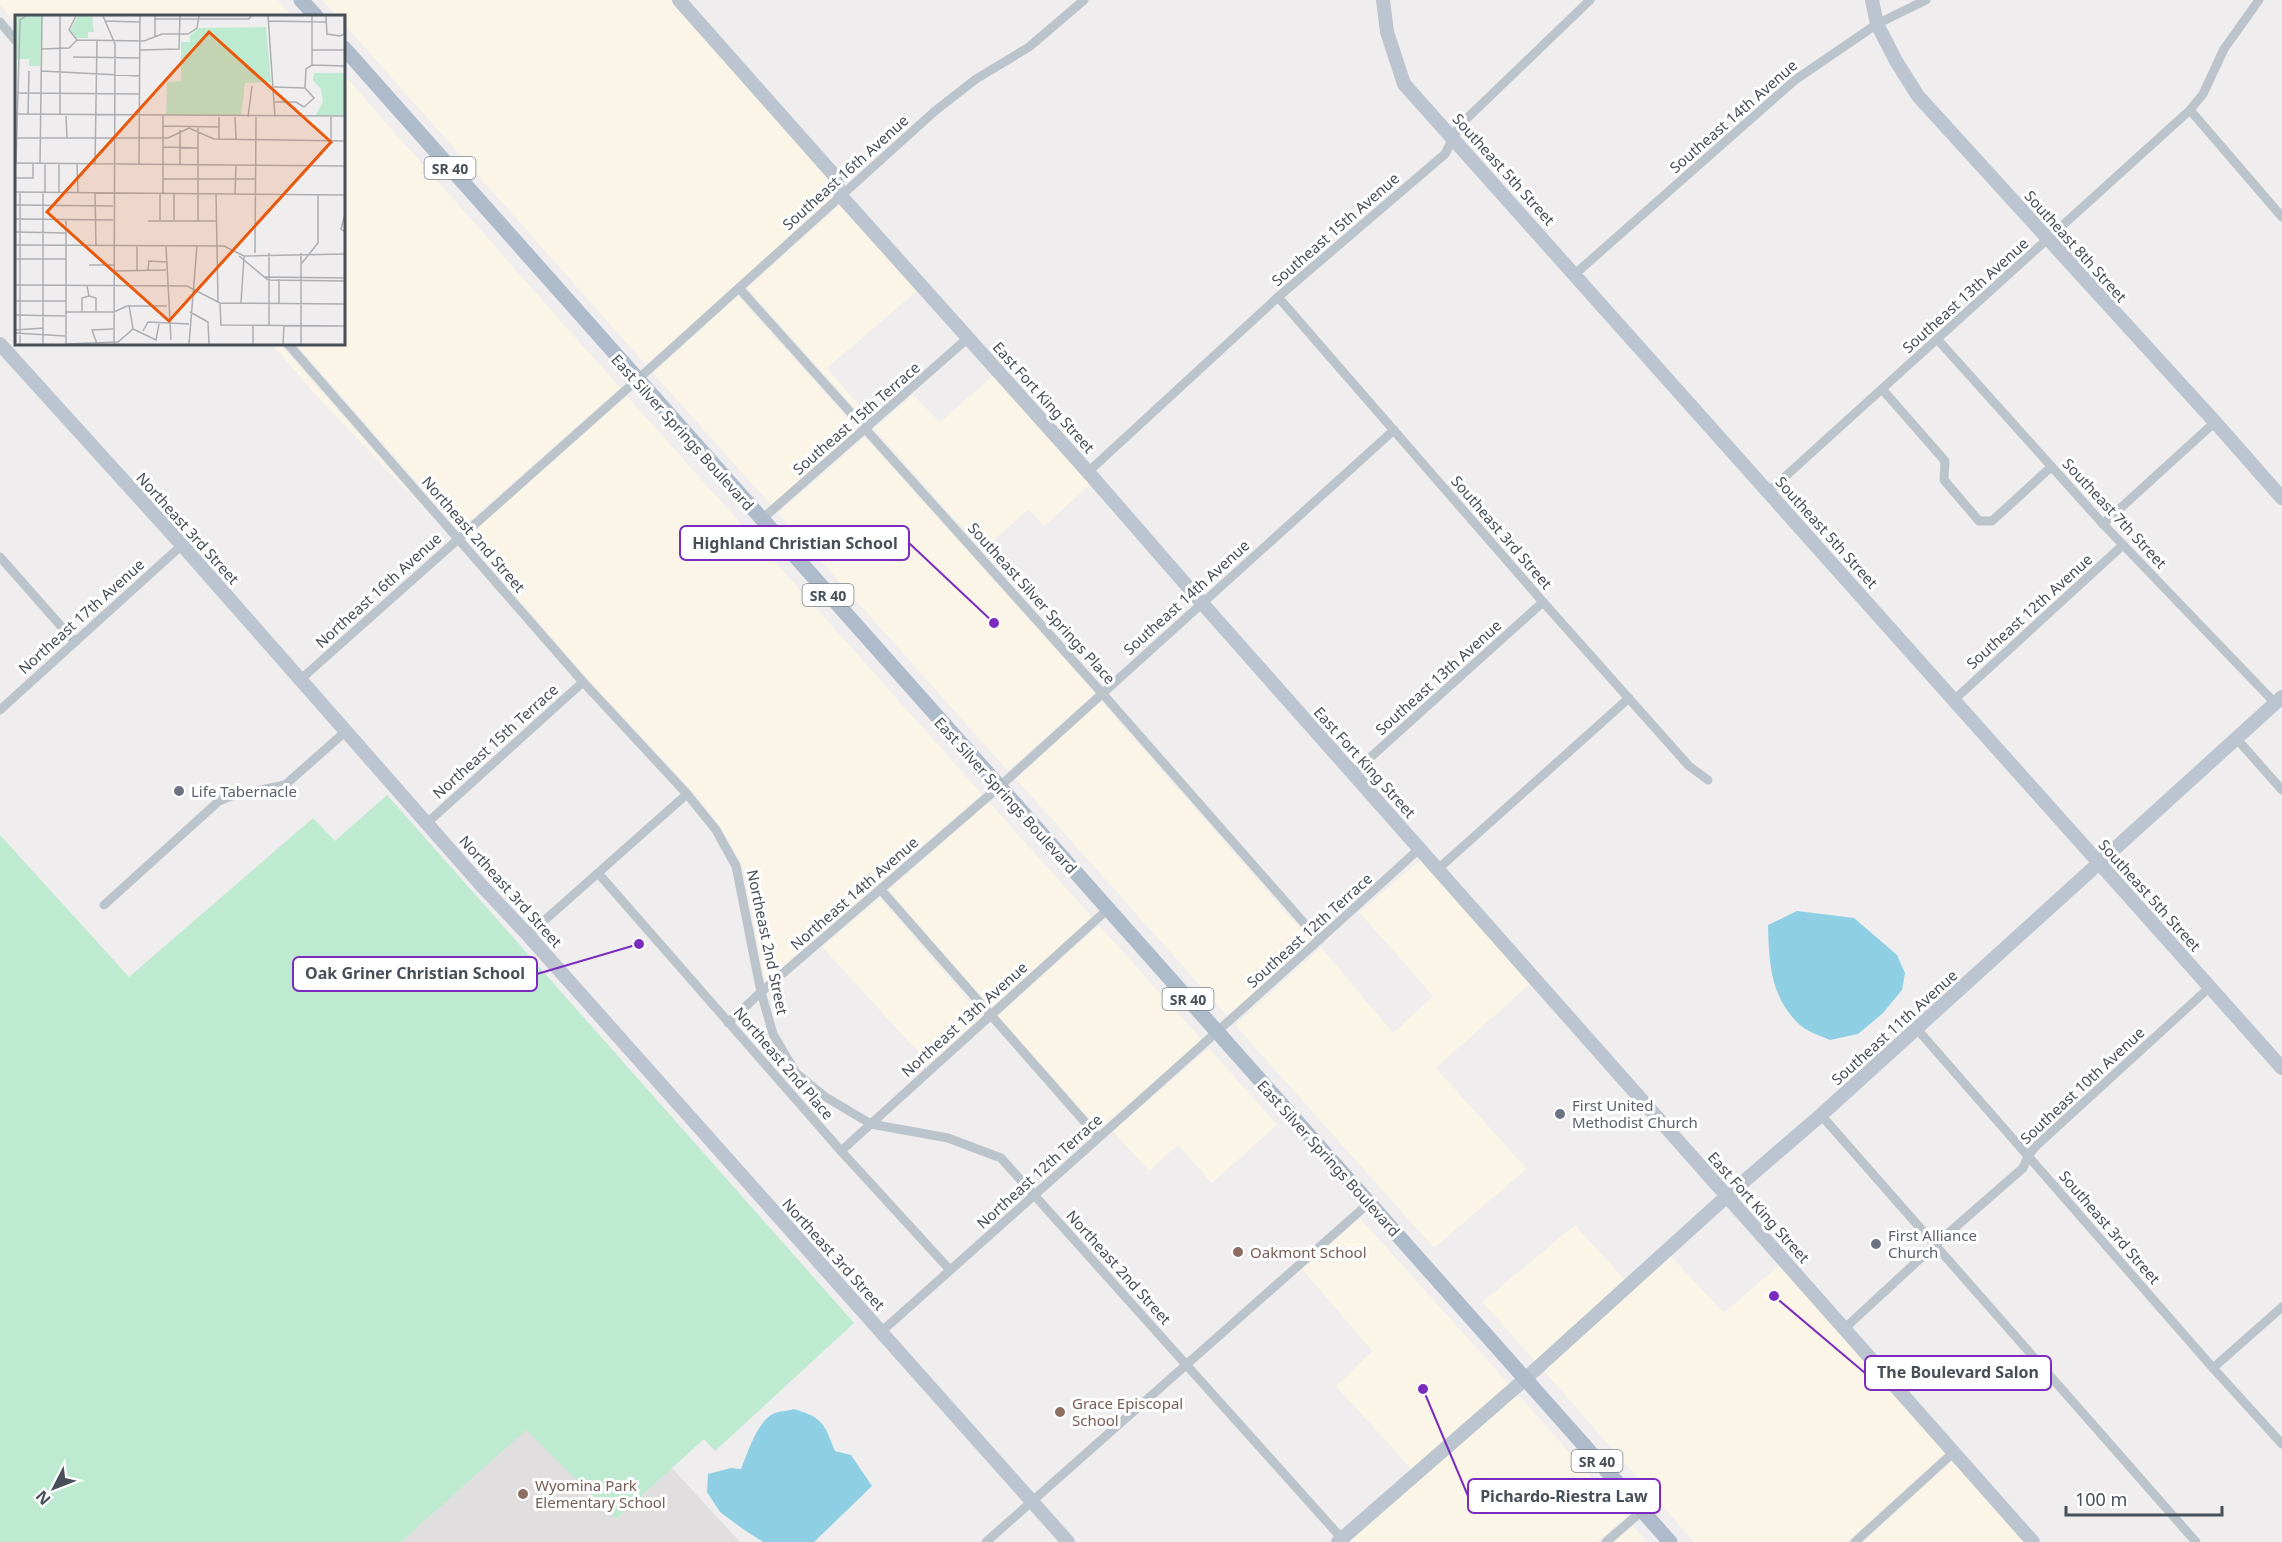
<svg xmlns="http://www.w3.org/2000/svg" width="2282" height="1542" viewBox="0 0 2282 1542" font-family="'Noto Sans',sans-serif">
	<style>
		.commercial { fill: #faf5e6 }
		.education { fill: #e0dede }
		.green { fill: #beead1 }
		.water { fill: #8ecfe4 }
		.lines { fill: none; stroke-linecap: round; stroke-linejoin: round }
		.street { stroke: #bcc4cb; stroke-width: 9 }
		.secondary { stroke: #bcc4d0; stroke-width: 14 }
		.primary { stroke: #aebbca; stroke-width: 15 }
		.worship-dot { fill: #6b7280; stroke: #fff; stroke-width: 2 }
		.education-dot { fill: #8d6e63; stroke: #fff; stroke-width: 2 }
		.labels { text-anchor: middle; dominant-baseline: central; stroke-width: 6; stroke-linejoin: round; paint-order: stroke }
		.shield { fill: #fff; stroke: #7e848b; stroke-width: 1.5 }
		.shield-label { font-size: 14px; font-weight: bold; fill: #474f59 }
		.street-label { font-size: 15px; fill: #474f59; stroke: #fff }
		.worship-label { font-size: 15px; fill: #5b616d; stroke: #fff; text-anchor: start }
		.education-label { font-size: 15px; fill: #785e54; stroke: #fff; text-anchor: start }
		.inset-road { fill: none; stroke: #acaeb2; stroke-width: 1.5 }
		.view { fill: #e8590c; fill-opacity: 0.15; stroke: #e8590c; stroke-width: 3 }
		.inset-edge { fill: none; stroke: #474f59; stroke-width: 3 }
		.leader { fill: none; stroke: #7b2cbf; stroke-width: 2 }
		.callout-dot { fill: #7b2cbf; stroke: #fff; stroke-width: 2 }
		.callout { fill: #fff; stroke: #7b2cbf; stroke-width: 2 }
		.callout-label { font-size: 16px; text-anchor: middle; font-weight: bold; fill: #474f59 }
	</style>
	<rect width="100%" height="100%" fill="#efeded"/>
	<g class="commercial">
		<polygon points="0,0 278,0 292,16 16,16 16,24 0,5"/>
		<polygon points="322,0 671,0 829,178 835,195 646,365 344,24 344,16 337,16"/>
		<polygon points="344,75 620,388 459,530 296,344 344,344"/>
		<polygon points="841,204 918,290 827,368 871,419 867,422 747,288"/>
		<polygon points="738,296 858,430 771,505 653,373"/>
		<polygon points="272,344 280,344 426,511 312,391"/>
		<polygon points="994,375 1091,484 1044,526 1029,509 983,549 997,566 874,429 913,395 940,422"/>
		<polygon points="627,396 982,794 765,982 742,864 720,826 695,794 587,678 466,538"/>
		<polygon points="865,437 1095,693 1008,771 778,513"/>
		<polygon points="1101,701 1311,941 1228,1017 1016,779"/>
		<polygon points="989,802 1092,917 991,1008 889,890"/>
		<polygon points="1422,859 1531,983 1436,1068 1527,1169 1434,1248 1235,1025 1321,947 1393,1033 1433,996 1359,912"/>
		<polygon points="880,898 982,1016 929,1064 822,947"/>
		<polygon points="1099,925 1202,1040 1099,1129 998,1016"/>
		<polygon points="1209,1048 1277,1125 1212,1183 1178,1145 1149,1171 1113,1131"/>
		<polygon points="1360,1218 1510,1385 1412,1470 1336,1386 1372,1351 1302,1269"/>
		<polygon points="1575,1225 1626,1281 1536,1362 1482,1302"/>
		<polygon points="1670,1255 1724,1313 1780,1264 1946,1452 1847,1542 1694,1542 1543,1370"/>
		<polygon points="1517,1393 1626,1517 1597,1542 1353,1542 1350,1538"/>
		<polygon points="1953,1460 2025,1542 1863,1542"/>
		<polygon points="1633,1526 1647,1542 1614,1542"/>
	</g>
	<polygon class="education" points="526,1429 616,1519 672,1468 740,1542 401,1542"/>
	<polygon class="green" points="387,795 854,1323 715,1451 704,1439 616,1519 526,1430 401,1542 0,1542 0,835 129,977 313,818 335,841"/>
	<g class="water">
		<path d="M1797,911L1854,918L1897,955L1905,973L1902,990L1883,1013L1858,1034L1830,1040C1821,1036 1808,1032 1800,1025C1770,997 1769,963 1768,925Z"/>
		<path d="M794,1409C824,1418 824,1424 835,1451L851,1455L872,1486L814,1542H763L743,1529L720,1512L707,1492L708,1474L731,1468L741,1469C747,1454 758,1419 775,1413C781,1411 788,1411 794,1409Z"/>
	</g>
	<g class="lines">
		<g class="street">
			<polyline points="0,22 16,41"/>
			<polyline points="2190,110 2282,217"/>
			<polyline points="1575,274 1795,80 1877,24 1926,0"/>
			<polyline points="739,288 1102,693 1319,940"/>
			<polyline points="1278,297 1543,602 1689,766 1708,780"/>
			<polyline points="1938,340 2103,524 2275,703"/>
			<polyline points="288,344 583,682 687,794 716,830 736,866 761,992 773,1034 796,1073 824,1096 871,1124 948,1138 1001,1158 1345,1542"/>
			<polyline points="1882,389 1945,461 1944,480 1979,521 1992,521 2051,467"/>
			<polyline points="1088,472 1278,297 1445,154 1459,126 1590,0"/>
			<polyline points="1768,492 2190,110 2203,94 2224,49 2259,0"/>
			<polyline points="761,520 969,337"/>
			<polyline points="2103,524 2215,422"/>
			<polyline points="0,557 75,642"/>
			<polyline points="301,679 637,380 935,111 976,79 1029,47 1084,0"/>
			<polyline points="1955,699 2123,545"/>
			<polyline points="0,710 182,545"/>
			<polyline points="2236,738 2282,790"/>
			<polyline points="1353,773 1543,602"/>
			<polyline points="427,823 583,682"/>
			<polyline points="1438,869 1629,698"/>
			<polyline points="598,873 841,1151 950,1270"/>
			<polyline points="881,890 1098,1137"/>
			<polyline points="104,905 219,801 231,796 285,785 346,731"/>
			<polyline points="528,935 687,794"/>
			<polyline points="728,1023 761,992 999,787 1394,430"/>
			<polyline points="1917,1029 2213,1368 2282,1444"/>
			<polyline points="1821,1115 2196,1542"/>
			<polyline points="841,1151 1108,909"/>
			<polyline points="1845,1328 1936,1244 2023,1168 2028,1156 2035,1147 2211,986"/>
			<path d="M881,1332C1061,1171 1242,1011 1420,848"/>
			<polyline points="2213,1368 2282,1307"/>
			<polyline points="986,1542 1369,1203"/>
			<polyline points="1606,1542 1642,1511"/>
			<polyline points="1855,1542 1954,1452"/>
		</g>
		<g class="secondary">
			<polyline points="679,0 834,175 841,196 1088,472 1202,603 2033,1542"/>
			<polyline points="1383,0 1387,32 1404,84 2282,1068"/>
			<polyline points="1872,0 1877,24 1896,61 1918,96 2215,422 2282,498"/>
			<polyline points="0,344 182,545 481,885 528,935 1068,1542"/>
			<polyline points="1338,1542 1525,1379 1727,1196 1821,1115 2282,697"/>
		</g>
		<g class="primary">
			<polyline points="301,0 316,16"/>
			<polyline points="344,48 1670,1542"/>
		</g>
	</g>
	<g class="worship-dot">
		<circle cx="179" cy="791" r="6"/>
		<circle cx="1560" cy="1114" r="6"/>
		<circle cx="1876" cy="1244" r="6"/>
	</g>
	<g class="education-dot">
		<circle cx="1238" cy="1252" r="6"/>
		<circle cx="1060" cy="1412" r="6"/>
		<circle cx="523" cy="1494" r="6"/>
	</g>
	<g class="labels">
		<g class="shield">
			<rect x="424.5" y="157" width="51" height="22" rx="4.5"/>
			<rect x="802.5" y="584" width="51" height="22" rx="4.5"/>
			<rect x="1162.5" y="988" width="51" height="22" rx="4.5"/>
			<rect x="1571.5" y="1450" width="51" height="22" rx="4.5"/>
		</g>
		<g class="shield-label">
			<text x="450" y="168">SR 40</text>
			<text x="828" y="595">SR 40</text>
			<text x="1188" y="999">SR 40</text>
			<text x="1597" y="1461">SR 40</text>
		</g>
		<g class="street-label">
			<text transform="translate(1733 116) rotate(-41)">Southeast 14th Avenue</text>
			<text transform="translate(1504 169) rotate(48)">Southeast 5th Street</text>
			<text transform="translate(845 172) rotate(-42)">Southeast 16th Avenue</text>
			<text transform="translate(1335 229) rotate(-41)">Southeast 15th Avenue</text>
			<text transform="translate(2076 246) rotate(48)">Southeast 8th Street</text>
			<text transform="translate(1965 295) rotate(-42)">Southeast 13th Avenue</text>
			<text transform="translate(1044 397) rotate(48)">East Fort King Street</text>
			<text transform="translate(856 418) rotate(-41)">Southeast 15th Terrace</text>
			<text transform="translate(683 432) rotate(48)">East Silver Springs Boulevard</text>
			<text transform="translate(2115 513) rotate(47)">Southeast 7th Street</text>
			<text transform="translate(188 528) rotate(48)">Northeast 3rd Street</text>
			<text transform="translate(1502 532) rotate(49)">Southeast 3rd Street</text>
			<text transform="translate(1827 532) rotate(48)">Southeast 5th Street</text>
			<text transform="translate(474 534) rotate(49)">Northeast 2nd Street</text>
			<text transform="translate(378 590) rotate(-42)">Northeast 16th Avenue</text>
			<text transform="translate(1186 597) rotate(-42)">Southeast 14th Avenue</text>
			<text transform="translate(1042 603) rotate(48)">Southeast Silver Springs Place</text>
			<text transform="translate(2029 611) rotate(-42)">Southeast 12th Avenue</text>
			<text transform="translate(81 616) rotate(-42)">Northeast 17th Avenue</text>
			<text transform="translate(1438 677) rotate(-42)">Southeast 13th Avenue</text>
			<text transform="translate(495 741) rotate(-42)">Northeast 15th Terrace</text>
			<text transform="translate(1365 762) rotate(48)">East Fort King Street</text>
			<text transform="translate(1006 795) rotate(48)">East Silver Springs Boulevard</text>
			<text transform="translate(511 891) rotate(48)">Northeast 3rd Street</text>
			<text transform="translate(854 893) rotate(-41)">Northeast 14th Avenue</text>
			<text transform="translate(2150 895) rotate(48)">Southeast 5th Street</text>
			<text transform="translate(1309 930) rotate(-42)">Southeast 12th Terrace</text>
			<text transform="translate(768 942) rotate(78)">Northeast 2nd Street</text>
			<text transform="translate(964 1019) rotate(-42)">Northeast 13th Avenue</text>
			<text transform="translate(1894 1027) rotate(-42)">Southeast 11th Avenue</text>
			<text transform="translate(784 1063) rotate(49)">Northeast 2nd Place</text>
			<text transform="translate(2082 1085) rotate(-43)">Southeast 10th Avenue</text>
			<text transform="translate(1329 1158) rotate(48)">East Silver Springs Boulevard</text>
			<text transform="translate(1039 1171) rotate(-42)">Northeast 12th Terrace</text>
			<text transform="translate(1759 1207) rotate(48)">East Fort King Street</text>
			<text transform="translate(2110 1227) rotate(49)">Southeast 3rd Street</text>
			<text transform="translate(834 1254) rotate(48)">Northeast 3rd Street</text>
			<text transform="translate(1119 1267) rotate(48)">Northeast 2nd Street</text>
		</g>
		<g class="worship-label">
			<text x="191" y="791">Life Tabernacle</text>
			<text x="1572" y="1105">First United<tspan x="1572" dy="17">Methodist Church</tspan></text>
			<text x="1888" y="1235">First Alliance<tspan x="1888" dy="17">Church</tspan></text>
		</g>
		<g class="education-label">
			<text x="1250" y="1252">Oakmont School</text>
			<text x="1072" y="1403">Grace Episcopal<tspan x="1072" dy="17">School</tspan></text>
			<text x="535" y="1485">Wyomina Park<tspan x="535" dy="17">Elementary School</tspan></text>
		</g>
	</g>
	<g transform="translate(15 15)">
		<rect width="330" height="330" fill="#efeded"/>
		<path d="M0,1H27L25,51H14V44H2L0,98ZM63,1H77L79,17H73V23H62L55,16ZM251,12L256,67L230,68L226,101L151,100L152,67L166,66V27H175V20L184,13ZM299,58H330V100L300,101L308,87L306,74L298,65Z" fill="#beead1"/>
		<path class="inset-road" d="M45,1V100M61,1L54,15L62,25M88,1L100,29L99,329M140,1V21M253,1L260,102M311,1L312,19L325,21L329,19V1M140,4H234L236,1M90,6L125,7M253,6L311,7M62,25L129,26L147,19H173L182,13L184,1M26,34L54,33L62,25M125,35L164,34L165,1M297,35H330M58,42L125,43M297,50L330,51M26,56L125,61M259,72L290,73M2,78L124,79M260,87H281L289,92M289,92L299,83L290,73L291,54L297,50V1M0,99L330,101M13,100L14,56M51,101L52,123M220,102L221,124M233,102L237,71M316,102V125M148,111L204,112M165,115V149M0,123H153L174,113L199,124L330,126M204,124V102M148,132L182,133M0,148L330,151M1,148L5,5L11,1M25,148L27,1M30,148V177M62,149L63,177M80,149L82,25M124,149L125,1M0,163H18V148M148,164H240M0,177L330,180M44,177V149M80,178L81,231M148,178V101M201,179L203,287M220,179L221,150M0,190L98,191M330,199L326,214L330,217M0,204L98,205M51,204V329M145,205V178M159,205V178M133,206H202M183,206V111M0,217L51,218M0,230L209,231L229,241L330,239M122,231V255M151,231L156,325M240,238L241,102M224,241L253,265L330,266M0,244H51M287,248L303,228V180M74,250H99M133,255L134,246L151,247M99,256L151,255M250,262L330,263M264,264V288M0,270L172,271L205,288L330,289M72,271L74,281L81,283V297M0,286H51M205,288L206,310L330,311M226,288L229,242M114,290L118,314M50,297H99L112,291H152M67,297V283L74,281M175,297L193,307L194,329M0,300L50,301M254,310V238M0,315L28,313M128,316L133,307L174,309M0,318L50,321M5,329V177M28,329V177M51,329L103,327L118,314L141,325L144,309M82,329L77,315L98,314M174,329L182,231M238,329V310M268,329L269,311M286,329V238"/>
		<path class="view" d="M194,17L316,127L154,306L32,197Z"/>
		<rect width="330" height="330" class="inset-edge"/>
	</g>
	<path class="leader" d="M994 623L909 543M639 944L537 974M1774 1296L1865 1373M1423 1389L1468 1496"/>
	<g class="callout-dot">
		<circle cx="994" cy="623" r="6"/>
		<circle cx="639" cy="944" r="6"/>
		<circle cx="1774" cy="1296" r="6"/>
		<circle cx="1423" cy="1389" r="6"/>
	</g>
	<g class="callout">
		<rect x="680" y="526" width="229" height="34" rx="6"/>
		<rect x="293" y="957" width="244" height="34" rx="6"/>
		<rect x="1865" y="1356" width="186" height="34" rx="6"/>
		<rect x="1468" y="1479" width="192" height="34" rx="6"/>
	</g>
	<g class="callout-label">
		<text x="795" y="549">Highland Christian School</text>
		<text x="415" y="979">Oak Griner Christian School</text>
		<text x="1958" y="1378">The Boulevard Salon</text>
		<text x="1564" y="1502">Pichardo-Riestra Law</text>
	</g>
	<g transform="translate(54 1488) rotate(228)" stroke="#ffffff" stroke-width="4.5" paint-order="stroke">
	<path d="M0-4.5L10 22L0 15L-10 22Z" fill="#474f59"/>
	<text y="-9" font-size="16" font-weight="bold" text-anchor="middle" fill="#474f59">N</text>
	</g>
	<path d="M2066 1506v9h156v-9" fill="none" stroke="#474f59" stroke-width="3"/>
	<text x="2075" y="1506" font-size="18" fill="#474f59" stroke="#ffffff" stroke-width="4.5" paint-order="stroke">100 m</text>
</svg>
